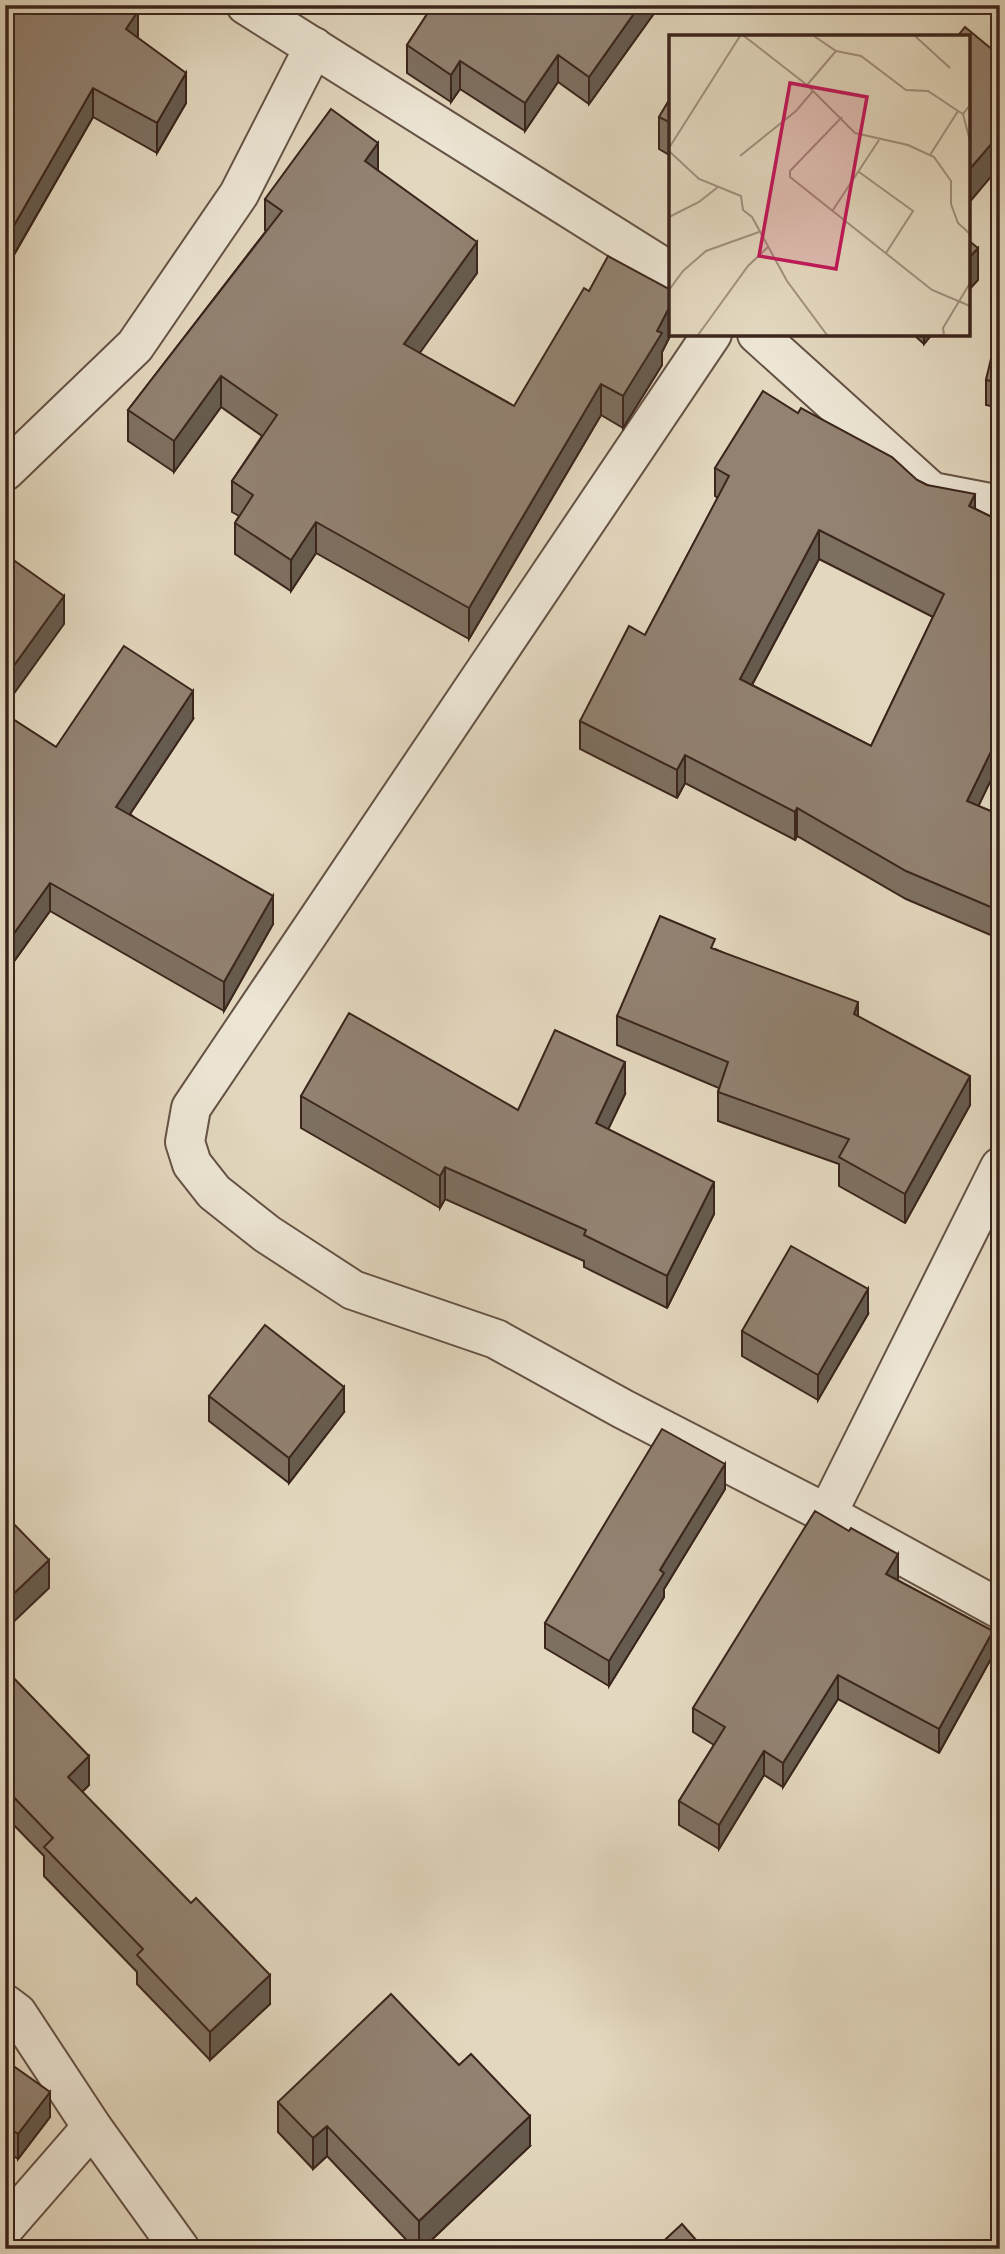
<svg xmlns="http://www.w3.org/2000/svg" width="1005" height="2254" viewBox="0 0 1005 2254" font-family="'EB Garamond',serif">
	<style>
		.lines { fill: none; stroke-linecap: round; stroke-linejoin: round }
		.minor-casing { stroke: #655245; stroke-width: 42 }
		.minor { stroke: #ede6d5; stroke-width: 38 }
		.wall { fill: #7e7061; stroke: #3b251c; stroke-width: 2; fill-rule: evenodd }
		.shaded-wall { fill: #665b4f; stroke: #3b251c; stroke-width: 2 }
		.building { fill: #928271; stroke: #3b251c; stroke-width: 2; fill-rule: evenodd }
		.inset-road { fill: none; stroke: #a0907e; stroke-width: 2 }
		.view { fill: #c2185b; fill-opacity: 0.15; stroke: #c2185b; stroke-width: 3.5 }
		.inset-edge { fill: none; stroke: #3b251c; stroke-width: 3.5 }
	</style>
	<rect width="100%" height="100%" fill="#e3d8bf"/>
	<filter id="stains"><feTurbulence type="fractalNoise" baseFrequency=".00286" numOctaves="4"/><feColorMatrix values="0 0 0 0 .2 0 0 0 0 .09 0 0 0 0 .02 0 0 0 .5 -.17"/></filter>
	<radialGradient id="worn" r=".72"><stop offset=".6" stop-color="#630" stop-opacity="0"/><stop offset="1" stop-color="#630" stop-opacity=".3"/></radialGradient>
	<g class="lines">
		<g class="minor-casing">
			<g id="minor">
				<polyline points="246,5 671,272"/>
				<polyline points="712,334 191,1108 185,1142 192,1164 214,1192 267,1234 353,1290 496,1339 623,1409 827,1514 1000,1609"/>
				<polyline points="757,334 932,492 1000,505"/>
				<polyline points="5,471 135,346 239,194 314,47"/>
				<polyline points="827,1514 1000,1167"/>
				<polyline points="5,2004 17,2013 92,2127 180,2249"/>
				<polyline points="5,2227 92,2127"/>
			</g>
		</g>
		<use href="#minor" class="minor"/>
	</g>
	<g class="wall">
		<polygon points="5,5 138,38 186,103 157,153 93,117 6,269 10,301 5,308"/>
		<polygon points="433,5 660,5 589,104 558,82 525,131 460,89 451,102 407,73 407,45"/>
		<polygon points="671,97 671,156 659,149 659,117"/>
		<polygon points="378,171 477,273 419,353 514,406 671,334 662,352 662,365 623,428 601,415 469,639 316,553 291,591 235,554 235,523 239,516 232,512 232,481 262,436 221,407 174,472 128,441 128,410 266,231 265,230 265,199"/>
		<polygon points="1000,333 1000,408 986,405 986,380"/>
		<polygon points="913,334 932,334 924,344"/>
		<path d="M798,413L917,480L1000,521V761L978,806L1000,815V939L906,899L797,836L795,840L685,783L677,798L580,749V721L645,635L718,498L715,496V468ZM819,559L933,617L871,746L752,685Z"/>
		<polygon points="5,714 56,747 193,719 130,814 273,924 224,1011 50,911 5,974"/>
		<polygon points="715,949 858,1016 970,1105 905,1223 839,1186 839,1164 718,1121 718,1092 719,1088 617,1045 617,1016"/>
		<polygon points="625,1094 608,1129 714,1214 667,1308 584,1267 584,1261 445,1199 440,1208 301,1128 301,1096 518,1110"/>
		<polygon points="868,1314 818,1400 742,1356 742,1331"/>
		<polygon points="209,1396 344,1412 289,1483 209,1421"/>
		<polygon points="725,1489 664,1589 664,1597 609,1686 545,1648 545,1623"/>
		<polygon points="898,1578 897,1579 993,1655 939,1753 838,1699 783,1787 764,1775 719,1849 679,1825 679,1801 714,1745 693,1732 693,1708"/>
		<polygon points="5,1669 89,1785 82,1792 270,2004 210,2060 137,1984 137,1972 44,1876 44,1856 5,1816"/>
		<polygon points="5,2060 50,2117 18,2159 5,2150"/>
		<polygon points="278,2102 530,2146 422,2249 415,2249 327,2156 313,2169 278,2132"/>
	</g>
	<g class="shaded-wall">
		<polygon points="640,5 660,5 589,104 589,77"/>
		<polygon points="138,11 138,40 126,29"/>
		<polygon points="558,55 558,82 525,131 525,103"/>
		<polygon points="460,61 460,89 451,102 451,75"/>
		<polygon points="186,73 186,103 157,153 157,123"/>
		<polygon points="93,88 93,117 5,270 5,241"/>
		<polygon points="1000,134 1000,166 968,204 968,171"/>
		<polygon points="378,143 378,174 365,161"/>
		<polygon points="477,242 477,273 404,375 404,344"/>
		<polygon points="978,248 978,280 968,291 968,259"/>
		<polygon points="10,272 10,301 5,308 5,279"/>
		<polygon points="671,304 671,334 662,352 662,365 623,428 623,396"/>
		<polygon points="924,334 932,334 924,344"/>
		<polygon points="221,376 221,407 174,472 174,441"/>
		<polygon points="601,384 601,415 469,639 469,608"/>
		<polygon points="975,494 975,523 969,506"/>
		<polygon points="316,522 316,553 291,591 291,560"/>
		<polygon points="819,530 819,559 740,707 740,679"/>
		<polygon points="64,596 64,624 5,706 5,678"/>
		<polygon points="193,691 193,719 116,835 116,807"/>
		<polygon points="1000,733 1000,761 967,830 967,801"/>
		<polygon points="685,755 685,783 677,798 677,770"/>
		<polygon points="797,808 797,836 795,840 795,812"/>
		<polygon points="50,883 50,911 5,974 5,946"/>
		<polygon points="273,896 273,924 224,1011 224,982"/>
		<polygon points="858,1002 858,1031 854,1014"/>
		<polygon points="625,1062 625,1094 596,1155 596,1123"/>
		<polygon points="970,1076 970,1105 905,1223 905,1194"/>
		<polygon points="445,1167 445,1199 440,1208 440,1176"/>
		<polygon points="714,1182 714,1214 667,1308 667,1276"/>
		<polygon points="868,1289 868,1314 818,1400 818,1375"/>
		<polygon points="344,1387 344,1412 289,1483 289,1458"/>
		<polygon points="725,1464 725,1489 664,1589 664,1597 609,1686 609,1661 660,1570"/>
		<polygon points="898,1554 898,1578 886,1598 886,1574"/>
		<polygon points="49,1560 49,1588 5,1630 5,1602"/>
		<polygon points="993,1631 993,1655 939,1753 939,1729"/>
		<polygon points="838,1675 838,1699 783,1787 783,1763"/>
		<polygon points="764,1751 764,1775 719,1849 719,1825"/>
		<polygon points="89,1756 89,1785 68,1806 68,1777"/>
		<polygon points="270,1975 270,2004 210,2060 210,2032"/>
		<polygon points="50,2092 50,2117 18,2159 18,2134"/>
		<polygon points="530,2116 530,2146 422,2249 419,2249 419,2221"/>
		<polygon points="327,2126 327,2156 313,2169 313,2138"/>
	</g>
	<g class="building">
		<polygon points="5,5 129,5 138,11 126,29 186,73 157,123 93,88 5,241"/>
		<polygon points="433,5 640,5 589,77 558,55 525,103 460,61 451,75 407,45"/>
		<polygon points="965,27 1000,56 1000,134 968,171 968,37 957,37"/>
		<polygon points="671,97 671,123 659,117"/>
		<polygon points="331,109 378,143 365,161 477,242 404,344 514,406 584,288 589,291 608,256 671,290 671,304 657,331 662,333 623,396 601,384 469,608 316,522 291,560 235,523 253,495 232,481 277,415 221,376 174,441 128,410 282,211 265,199"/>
		<polygon points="968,240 978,248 968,259"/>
		<polygon points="5,268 10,272 5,279"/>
		<polygon points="997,333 1000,333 1000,383 986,380"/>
		<path d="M763,391L798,413L801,408L892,457L917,480L927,485L975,494L969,506L1000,521V733L967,801L1000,815V911L906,871L797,808L795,812L685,755L677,770L580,721L629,626L645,635L729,476L715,468ZM819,530L944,594L871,746L740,679Z"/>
		<polygon points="5,554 64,596 5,678"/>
		<polygon points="124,646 193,691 116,807 273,896 224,982 50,883 5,946 5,714 56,747"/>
		<polygon points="660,916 715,939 711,948 858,1002 854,1014 970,1076 905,1194 839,1157 849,1139 718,1092 728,1062 617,1016"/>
		<polygon points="349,1013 518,1110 555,1030 625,1062 596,1123 714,1182 667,1276 584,1235 586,1230 445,1167 440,1176 301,1096"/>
		<polygon points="791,1246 868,1289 818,1375 742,1331"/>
		<polygon points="265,1325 344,1387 289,1458 209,1396"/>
		<polygon points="662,1429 725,1464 660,1570 664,1573 609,1661 545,1623"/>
		<polygon points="815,1511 849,1531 851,1528 898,1554 886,1574 993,1631 939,1729 838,1675 783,1763 764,1751 719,1825 679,1801 725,1727 693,1708"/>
		<polygon points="5,1515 49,1560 5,1602"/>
		<polygon points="5,1669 89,1756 68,1777 191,1903 196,1898 270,1975 210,2032 137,1955 143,1949 44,1847 53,1838 5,1788"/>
		<polygon points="391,1994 459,2065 471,2054 530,2116 419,2221 327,2126 313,2138 278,2102"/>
		<polygon points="5,2060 50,2092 18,2134 5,2125"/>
		<polygon points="682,2224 704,2249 655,2249"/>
	</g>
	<g transform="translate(669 35)">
		<rect width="301" height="301" fill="#e3d8bf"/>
		<path class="inset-road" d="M75,1L138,50L186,98L239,110L265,122L282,146V169L289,188L301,199M145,1L167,16L192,21L237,55L259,56L289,76M246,1L281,33M138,50L167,16M294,79L301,106M173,82L121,136V142L263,255L301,271M0,113L71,1M0,116L30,144L72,161L74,175L83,182L118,246L158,300M261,120L289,76L294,79L301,70M71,121L127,76L144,56M190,137L244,176L217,218M164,175L210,105M0,182L30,167L49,152M0,255L14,236L37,216L90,197M29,300L79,231L99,212M275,300L274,293L301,248"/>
		<path class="view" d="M121,48L198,62L167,234L90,221Z"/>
		<rect width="301" height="301" class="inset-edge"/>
	</g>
	<rect width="1005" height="2254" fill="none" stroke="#e3d8bf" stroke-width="28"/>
	<rect x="7" y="7" width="991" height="2240" fill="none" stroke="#3b251c" stroke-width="3.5"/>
	<rect x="14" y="14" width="977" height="2226" fill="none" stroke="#3b251c" stroke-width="2"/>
	<rect width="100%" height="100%" filter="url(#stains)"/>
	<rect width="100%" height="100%" fill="url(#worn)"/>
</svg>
